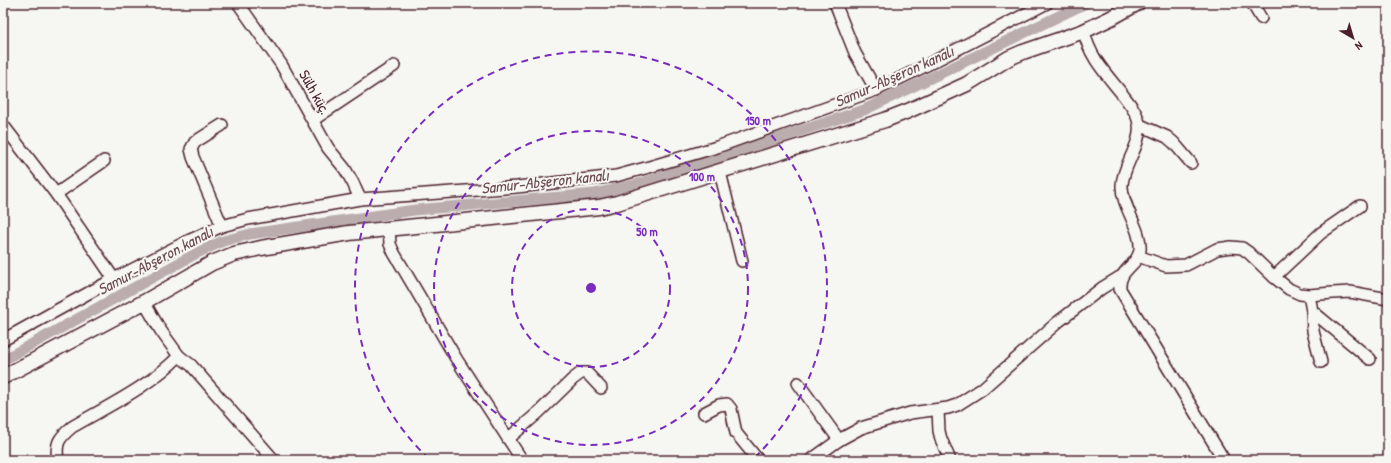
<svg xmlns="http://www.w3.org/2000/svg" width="1391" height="463" viewBox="0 0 1391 463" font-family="'Patrick Hand',sans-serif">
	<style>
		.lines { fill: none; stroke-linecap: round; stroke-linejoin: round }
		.canal { stroke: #bbadae; stroke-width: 11 }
		.minor-casing { stroke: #4a1f2b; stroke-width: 14 }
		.tertiary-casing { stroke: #4a1f2b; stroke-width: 17 }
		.minor { stroke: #f6f6f2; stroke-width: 11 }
		.tertiary { stroke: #f6f6f2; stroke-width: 14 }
		.ring { fill: none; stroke: #7b2cbf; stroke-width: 2; stroke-dasharray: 7 5 }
		.labels { text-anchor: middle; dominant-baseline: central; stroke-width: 4; stroke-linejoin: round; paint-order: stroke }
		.street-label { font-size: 15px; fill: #4a1f2b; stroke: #f6f6f2 }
		.water-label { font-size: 16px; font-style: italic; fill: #6c4a52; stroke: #f6f6f2 }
		.centre { fill: #7b2cbf; stroke: #f6f6f2; stroke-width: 2 }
		.ring-label { font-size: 12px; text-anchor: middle; font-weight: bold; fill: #7b2cbf; stroke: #f6f6f2; stroke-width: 4; stroke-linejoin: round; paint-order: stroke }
	</style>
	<rect width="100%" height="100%" fill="#f6f6f2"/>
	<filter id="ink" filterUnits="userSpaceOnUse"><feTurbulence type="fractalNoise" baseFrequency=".025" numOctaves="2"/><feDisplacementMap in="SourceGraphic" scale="8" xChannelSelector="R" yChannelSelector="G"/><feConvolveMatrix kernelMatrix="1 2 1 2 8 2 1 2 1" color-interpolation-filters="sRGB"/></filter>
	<g filter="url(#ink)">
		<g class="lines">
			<polyline class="canal" points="3,360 197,253 223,241 250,234 415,210 594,194 642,183 864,110 1086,3"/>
			<g class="minor-casing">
				<g id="minor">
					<polyline points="238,3 281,64 328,148 345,169 353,183 360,199"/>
					<polyline points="835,3 855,53 876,90"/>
					<polyline points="1252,3 1261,18"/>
					<path d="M1084,31C1089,57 1107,75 1123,95C1129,103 1138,113 1139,124C1142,145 1123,164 1122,185C1121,206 1142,229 1140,250C1138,266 1118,269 1120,289L1224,460"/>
					<polyline points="313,120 394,66"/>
					<polyline points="3,125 56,194 114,279"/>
					<polyline points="1140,125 1167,137 1174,143 1191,163"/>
					<polyline points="720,172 742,261"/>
					<polyline points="56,194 104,161"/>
					<polyline points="222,226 193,157 191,149 195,142 222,125"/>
					<polyline points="389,228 390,244 394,253 457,360 522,460"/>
					<polyline points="1138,256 1166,266 1186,265 1217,249 1231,247 1242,248 1249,253 1274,277 1289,289 1300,294 1309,295 1333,293 1350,292 1388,299"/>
					<polyline points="1274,277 1321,233 1360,206"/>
					<polyline points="1309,295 1312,311 1370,359"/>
					<polyline points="144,302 161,331 179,356 191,365 274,460"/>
					<polyline points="1312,311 1313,331 1321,362"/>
					<polyline points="3,340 114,279 188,241 222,226 248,219 360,199 517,187 616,176 649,167 717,147 876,90 921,68 1047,3"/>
					<polyline points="798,383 839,440"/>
					<polyline points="938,410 939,431 941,439 950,460"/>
					<polyline points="704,413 719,405 727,404 731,409 736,433 758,460"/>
					<polyline points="508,439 539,412 573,379 581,373 587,373 601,388"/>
					<path d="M58,460C55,443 59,438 72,427C108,406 150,386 179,356"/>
					<polyline points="811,460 839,440 861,428 910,413 948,408 957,405 982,389 1058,322 1102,288 1120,277"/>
				</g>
			</g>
			<g class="tertiary-casing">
				<polyline id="tertiary" points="3,377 144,302 212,263 234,254 261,248 349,233 599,207 617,203 885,120 908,111 967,84 1009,58 1023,52 1084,31 1113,17 1138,3"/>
			</g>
			<use href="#minor" class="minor"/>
			<use href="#tertiary" class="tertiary"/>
		</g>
	</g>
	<g class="ring">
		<circle cx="591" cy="288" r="79"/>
		<circle cx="591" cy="288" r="157"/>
		<path d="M429 459A236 236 0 1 1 753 459"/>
	</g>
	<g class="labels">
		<g class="street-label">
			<text transform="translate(315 92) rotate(61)">Sülh küç.</text>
		</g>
		<g class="water-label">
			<text transform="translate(894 76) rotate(-24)">Samur-Abşeron kanalı</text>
			<text transform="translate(545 181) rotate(-6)">Samur-Abşeron kanalı</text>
			<text transform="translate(155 260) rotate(-28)">Samur-Abşeron kanalı</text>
		</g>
	</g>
	<circle cx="591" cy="288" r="6" class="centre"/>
	<g class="ring-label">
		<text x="758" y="125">150 m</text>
		<text x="702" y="181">100 m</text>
		<text x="647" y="236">50 m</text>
	</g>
	<rect width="1391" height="463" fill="none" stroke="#f6f6f2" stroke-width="16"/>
	<rect x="8" y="8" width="1375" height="447" fill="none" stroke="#4a1f2b" stroke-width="1.5" filter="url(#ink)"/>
	<g transform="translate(1353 38) rotate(142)" stroke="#f6f6f2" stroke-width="3" paint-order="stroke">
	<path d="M0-3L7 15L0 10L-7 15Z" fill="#4a1f2b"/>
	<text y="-6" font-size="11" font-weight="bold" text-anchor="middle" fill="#4a1f2b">N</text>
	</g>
</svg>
